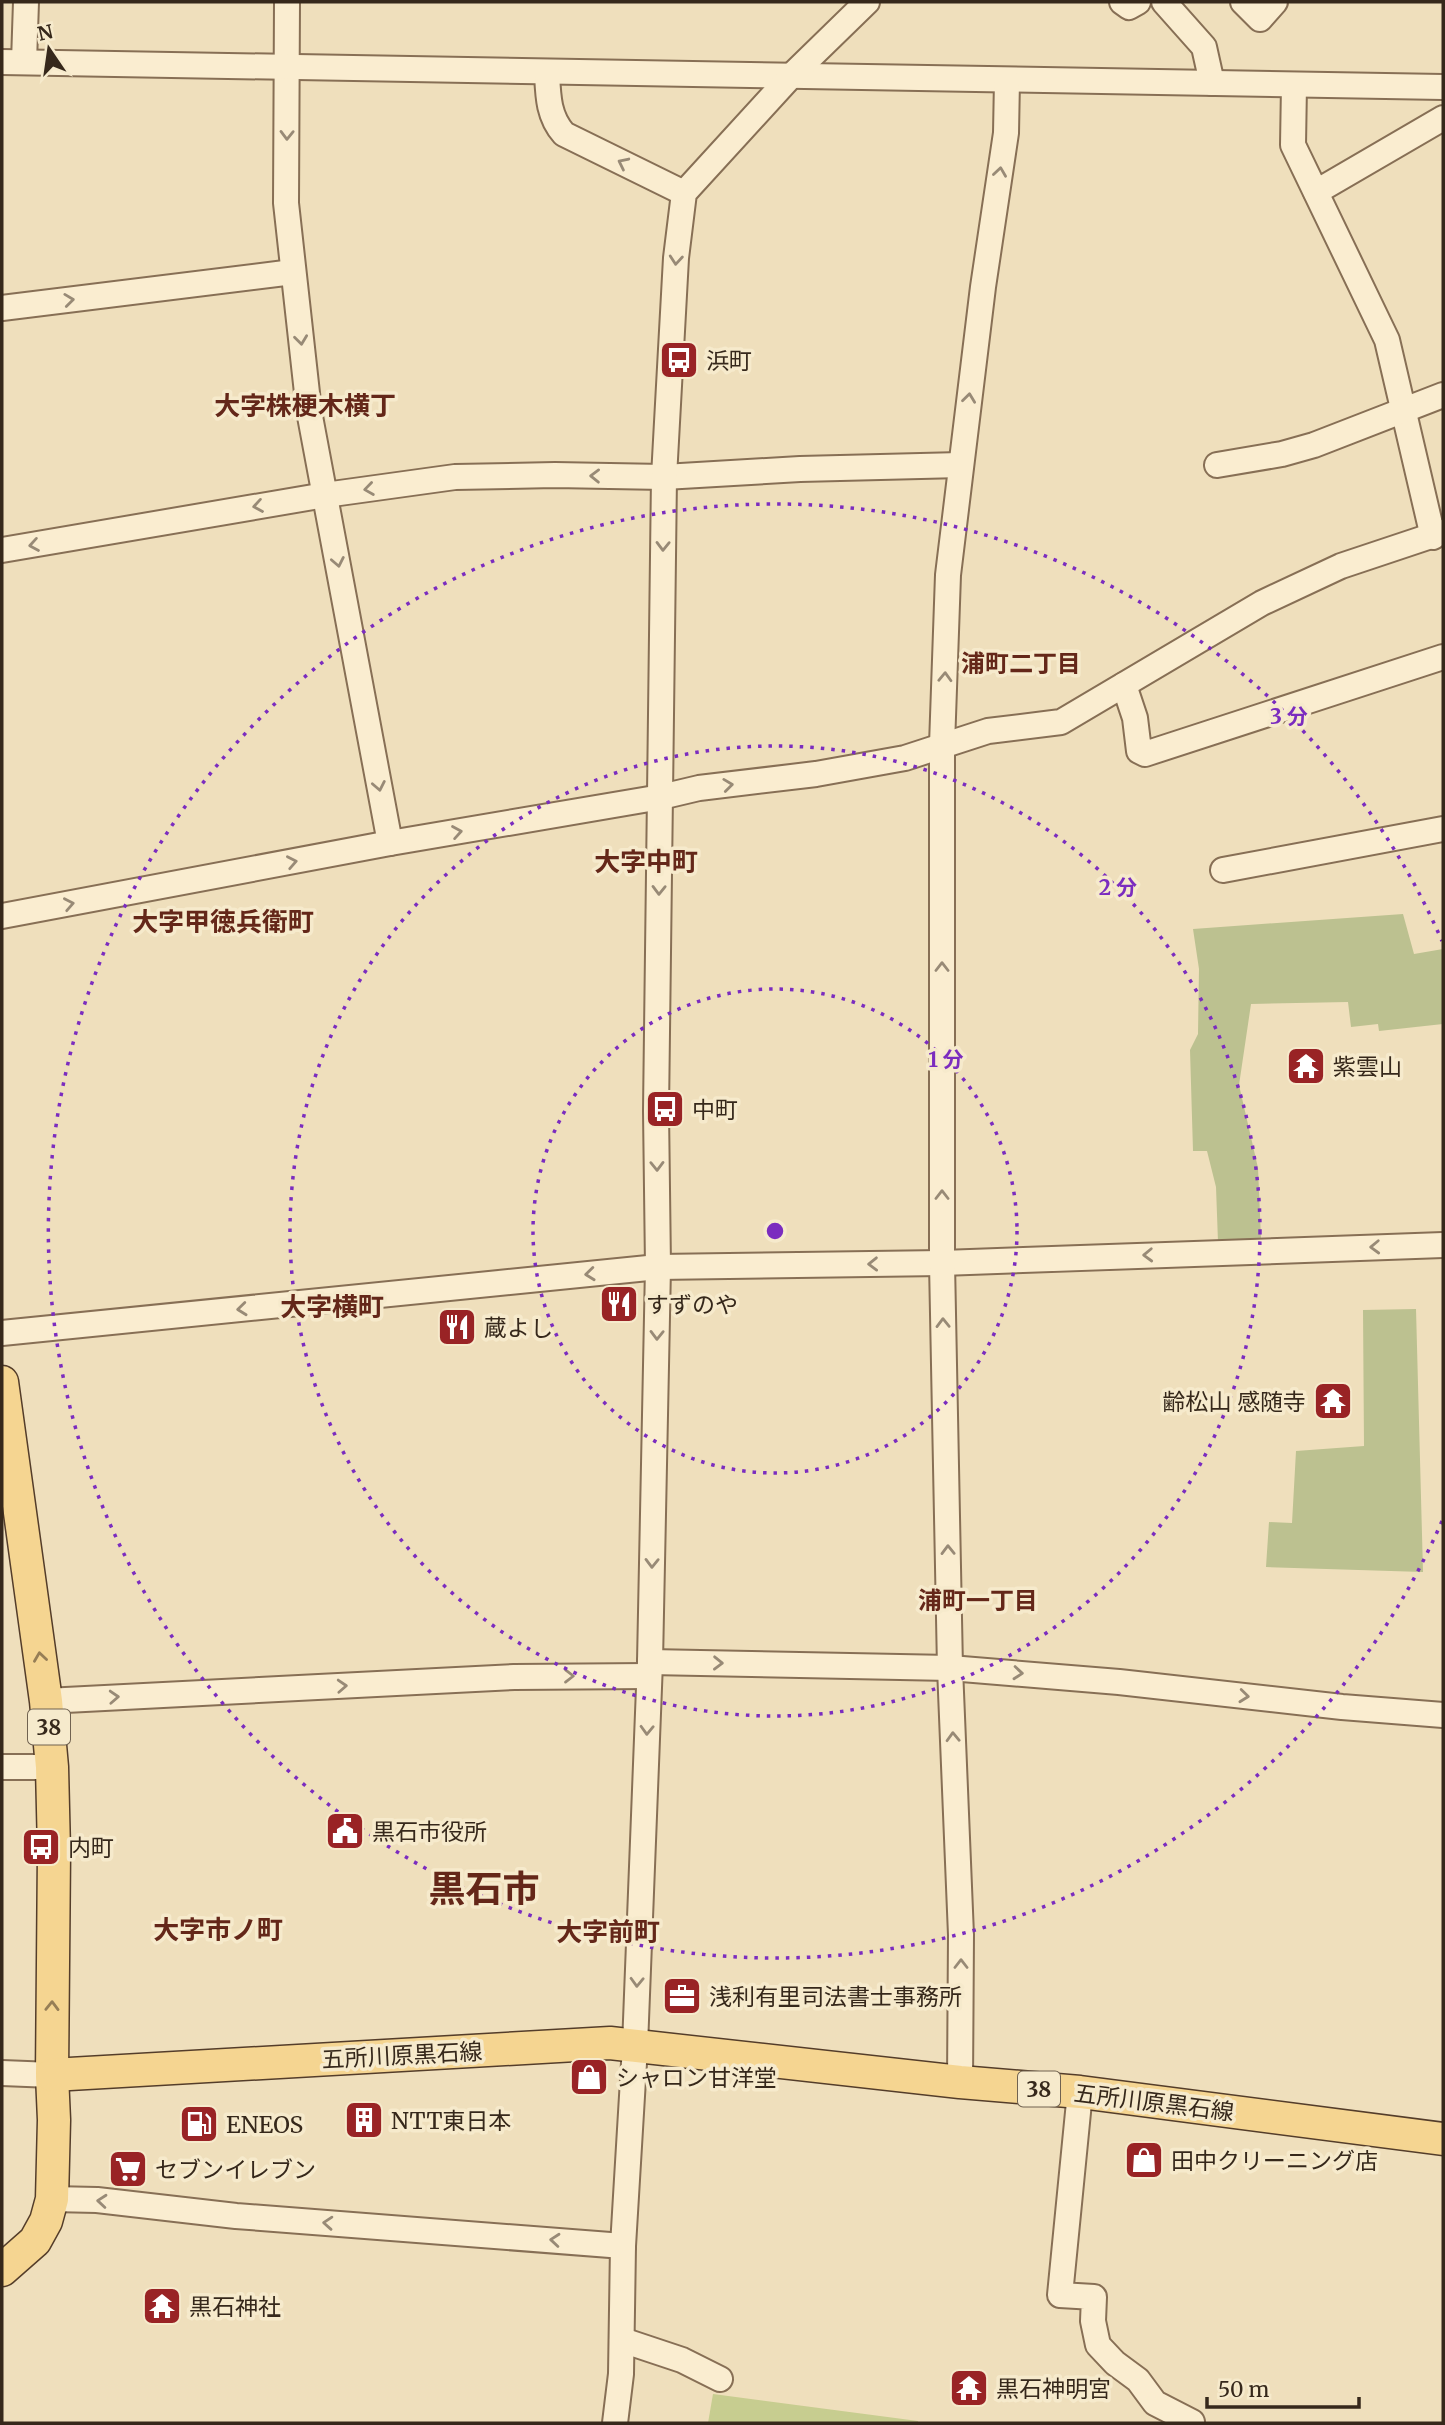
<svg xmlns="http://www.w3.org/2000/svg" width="1445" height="2425" viewBox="0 0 1445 2425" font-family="Merriweather,'Noto Sans JP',serif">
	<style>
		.green { fill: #c7cd90 }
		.cemetery { fill: #bcc190 }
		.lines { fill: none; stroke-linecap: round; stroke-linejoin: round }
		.minor-casing { stroke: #876f55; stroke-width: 28 }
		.major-casing { stroke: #543d2a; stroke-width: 35 }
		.minor { stroke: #faedd0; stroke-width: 24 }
		.major { stroke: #f5d591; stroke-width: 32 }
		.oneway { stroke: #988a76 }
		.oneway2 { stroke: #967e56 }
		.ring { fill: none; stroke: #7b2cbf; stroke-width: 3.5; stroke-dasharray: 3.5 7 }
		.labels { text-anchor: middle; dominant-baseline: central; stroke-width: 7; stroke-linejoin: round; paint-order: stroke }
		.shield { fill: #f6eacc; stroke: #706250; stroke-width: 2 }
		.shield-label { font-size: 21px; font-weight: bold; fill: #36281b }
		.poi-label { font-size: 23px; fill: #36281b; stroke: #f6eacc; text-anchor: start }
		.street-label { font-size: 23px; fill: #36281b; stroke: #f6eacc }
		.neighbourhood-label { font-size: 24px; font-weight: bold; fill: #642719; stroke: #f6eacc }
		.quarter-label { font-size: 26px; font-weight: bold; fill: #642719; stroke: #f6eacc }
		.town-label { font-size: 37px; font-weight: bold; fill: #642719; stroke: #f6eacc }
		.centre { fill: #7b2cbf; stroke: #f6eacc; stroke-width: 3.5 }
		.ring-label { font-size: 21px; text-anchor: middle; font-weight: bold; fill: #7b2cbf; stroke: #f6eacc; stroke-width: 7; stroke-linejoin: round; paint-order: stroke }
	</style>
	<rect width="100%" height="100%" fill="#efdfbc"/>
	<polygon class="green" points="713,2394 918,2421 918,2423 708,2423"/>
	<g class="cemetery">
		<polygon points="1403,914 1414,954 1443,949 1443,1024 1379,1031 1378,1024 1351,1027 1348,1002 1251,1004 1239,1085 1258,1168 1261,1238 1218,1242 1216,1187 1207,1151 1193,1151 1190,1050 1198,1034 1199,969 1193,929"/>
		<polygon points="1416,1309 1423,1572 1266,1567 1269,1522 1292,1523 1296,1451 1364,1446 1363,1310"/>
	</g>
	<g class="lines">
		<g class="minor-casing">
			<g id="minor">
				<polyline points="287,2 286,203 309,411 390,843"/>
				<polyline points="1122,2 1129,7 1138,2"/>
				<polyline points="1164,2 1204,47 1212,83"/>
				<polyline points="1243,2 1260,19 1275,2"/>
				<polyline points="2,62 1443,87"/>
				<polyline points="24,62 26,2"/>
				<path d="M547,72C548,95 548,116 564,134L684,193"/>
				<polyline points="1294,85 1293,145 1387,340 1433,537"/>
				<polyline points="1316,192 1443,118"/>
				<polyline points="2,308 293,272"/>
				<polyline points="1217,465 1282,454 1314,445 1443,395"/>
				<polyline points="2,550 325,495 455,477 555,475 664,477 800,469 961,465"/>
				<polyline points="1124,685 1135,718 1139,751 1145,754 1443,657"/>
				<polyline points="1223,870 1443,829"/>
				<polyline points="2,916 390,843 661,797 699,788 816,774 905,758 988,731 1061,722 1262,603 1341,566 1443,532"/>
				<polyline points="2,1333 658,1267 942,1263 1443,1245"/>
				<polyline points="650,1662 950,1668 1119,1682 1342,1707 1443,1715"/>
				<polyline points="46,1701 514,1677 649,1676"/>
				<polyline points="2,1767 52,1767"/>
				<polyline points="2,2073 52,2075"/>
				<polyline points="960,2082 961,1935 950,1668 942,1263 942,745 948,575 983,287 1006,133 1007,80"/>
				<polyline points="1080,2092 1060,2295 1094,2297 1093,2321 1098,2345 1115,2363 1138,2380 1155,2403 1192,2422"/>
				<polyline points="52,2199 97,2200 236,2216 623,2246"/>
				<polyline points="622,2340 682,2360 720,2379"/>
				<polyline points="615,2423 621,2374 623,2246 635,2046 650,1662 658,1267 656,1111 664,477 676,258 684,193 791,76 867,2"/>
			</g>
		</g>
		<g class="major-casing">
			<g id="major">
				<polyline points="2,1382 46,1701 52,1767 54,1851 52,2075 54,2120 52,2199 46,2221 35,2241 2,2270"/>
				<polyline points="52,2075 610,2043 960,2082 1080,2092 1443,2139"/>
			</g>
		</g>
		<use href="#minor" class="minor"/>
		<use href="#major" class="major"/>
	</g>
	<defs><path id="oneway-chevron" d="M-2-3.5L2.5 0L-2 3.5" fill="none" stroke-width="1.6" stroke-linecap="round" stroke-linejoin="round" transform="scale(1.75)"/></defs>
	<g class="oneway">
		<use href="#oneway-chevron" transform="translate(287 135) rotate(91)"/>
		<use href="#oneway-chevron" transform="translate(623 163) rotate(-154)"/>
		<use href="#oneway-chevron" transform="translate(1000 172) rotate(-82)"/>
		<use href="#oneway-chevron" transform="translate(676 260) rotate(95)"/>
		<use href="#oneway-chevron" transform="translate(69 300) rotate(-7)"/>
		<use href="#oneway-chevron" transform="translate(301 340) rotate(83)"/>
		<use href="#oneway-chevron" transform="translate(969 398) rotate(-83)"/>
		<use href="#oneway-chevron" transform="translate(595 476) rotate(-179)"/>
		<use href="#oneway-chevron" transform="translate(369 489) rotate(172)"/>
		<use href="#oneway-chevron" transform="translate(258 506) rotate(170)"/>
		<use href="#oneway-chevron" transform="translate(34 545) rotate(170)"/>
		<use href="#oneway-chevron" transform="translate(663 546) rotate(91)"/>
		<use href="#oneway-chevron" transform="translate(338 562) rotate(79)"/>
		<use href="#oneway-chevron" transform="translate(945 677) rotate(-88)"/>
		<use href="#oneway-chevron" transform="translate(728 785) rotate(-7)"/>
		<use href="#oneway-chevron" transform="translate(379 786) rotate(79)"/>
		<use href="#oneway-chevron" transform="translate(457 832) rotate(-10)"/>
		<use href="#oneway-chevron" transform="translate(292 862) rotate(-11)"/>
		<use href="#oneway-chevron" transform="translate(659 890) rotate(91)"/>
		<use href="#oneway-chevron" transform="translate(69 904) rotate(-11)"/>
		<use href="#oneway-chevron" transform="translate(942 967) rotate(-90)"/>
		<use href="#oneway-chevron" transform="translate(657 1166) rotate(89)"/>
		<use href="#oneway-chevron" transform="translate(942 1195) rotate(-90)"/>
		<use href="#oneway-chevron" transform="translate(1375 1247) rotate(178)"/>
		<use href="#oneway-chevron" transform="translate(1148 1255) rotate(178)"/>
		<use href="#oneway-chevron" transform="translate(873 1264) rotate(179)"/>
		<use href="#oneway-chevron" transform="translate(590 1274) rotate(174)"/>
		<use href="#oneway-chevron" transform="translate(242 1309) rotate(174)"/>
		<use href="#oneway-chevron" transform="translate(943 1323) rotate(-91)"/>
		<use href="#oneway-chevron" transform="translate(657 1335) rotate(91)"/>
		<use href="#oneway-chevron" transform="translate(948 1550) rotate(-91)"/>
		<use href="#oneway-chevron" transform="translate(652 1563) rotate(91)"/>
		<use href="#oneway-chevron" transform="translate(718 1663) rotate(1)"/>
		<use href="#oneway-chevron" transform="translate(1018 1673) rotate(5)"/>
		<use href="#oneway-chevron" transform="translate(569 1676)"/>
		<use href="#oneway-chevron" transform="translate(342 1686) rotate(-3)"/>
		<use href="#oneway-chevron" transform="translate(1244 1696) rotate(6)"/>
		<use href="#oneway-chevron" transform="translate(114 1697) rotate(-3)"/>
		<use href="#oneway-chevron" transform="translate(647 1730) rotate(92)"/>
		<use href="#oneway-chevron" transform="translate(953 1737) rotate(-92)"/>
		<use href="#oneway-chevron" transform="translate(961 1964) rotate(-90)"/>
		<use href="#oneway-chevron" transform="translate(637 1982) rotate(92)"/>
		<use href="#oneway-chevron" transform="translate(102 2201) rotate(-175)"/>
		<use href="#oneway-chevron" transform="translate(328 2223) rotate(-176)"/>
		<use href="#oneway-chevron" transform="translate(555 2240) rotate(-175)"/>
	</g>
	<g class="oneway2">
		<use href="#oneway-chevron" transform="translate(40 1657) rotate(-98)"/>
		<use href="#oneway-chevron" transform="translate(52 2006) rotate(-89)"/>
	</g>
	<g class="ring">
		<circle cx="775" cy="1231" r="242"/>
		<circle cx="775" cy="1231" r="485"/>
		<path d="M1442 1521A727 727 0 1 1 1442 941"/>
	</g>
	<defs>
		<g id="bus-square" transform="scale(2.0125)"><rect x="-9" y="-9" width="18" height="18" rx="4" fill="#992325" stroke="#f6eacc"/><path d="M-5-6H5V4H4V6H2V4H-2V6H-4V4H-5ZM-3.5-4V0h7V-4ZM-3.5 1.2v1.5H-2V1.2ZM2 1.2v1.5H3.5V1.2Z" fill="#fff"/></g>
		<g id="temple-square" transform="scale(2.0125)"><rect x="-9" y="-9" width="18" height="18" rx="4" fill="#992325" stroke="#f6eacc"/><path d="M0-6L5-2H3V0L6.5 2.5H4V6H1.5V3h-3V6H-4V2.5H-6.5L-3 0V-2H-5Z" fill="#fff"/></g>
		<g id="restaurant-square" transform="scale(2.0125)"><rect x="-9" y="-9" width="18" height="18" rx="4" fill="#992325" stroke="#f6eacc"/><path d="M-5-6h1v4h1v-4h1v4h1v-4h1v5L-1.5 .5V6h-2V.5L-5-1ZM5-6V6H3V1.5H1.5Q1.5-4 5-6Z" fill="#fff"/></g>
		<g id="civic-square" transform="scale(2.0125)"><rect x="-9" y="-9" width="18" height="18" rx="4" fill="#992325" stroke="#f6eacc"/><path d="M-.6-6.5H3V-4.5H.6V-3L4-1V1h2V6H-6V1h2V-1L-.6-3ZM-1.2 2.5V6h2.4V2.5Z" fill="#fff"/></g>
		<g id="office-square" transform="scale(2.0125)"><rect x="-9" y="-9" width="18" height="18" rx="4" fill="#992325" stroke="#f6eacc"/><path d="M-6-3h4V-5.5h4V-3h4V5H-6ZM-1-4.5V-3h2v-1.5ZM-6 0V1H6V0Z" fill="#fff"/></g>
		<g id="shop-square" transform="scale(2.0125)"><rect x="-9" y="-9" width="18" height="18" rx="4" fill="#992325" stroke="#f6eacc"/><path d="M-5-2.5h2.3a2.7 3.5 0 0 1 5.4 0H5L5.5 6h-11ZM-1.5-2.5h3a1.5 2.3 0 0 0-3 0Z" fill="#fff"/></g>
		<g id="building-square" transform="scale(2.0125)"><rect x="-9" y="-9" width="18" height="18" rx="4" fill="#992325" stroke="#f6eacc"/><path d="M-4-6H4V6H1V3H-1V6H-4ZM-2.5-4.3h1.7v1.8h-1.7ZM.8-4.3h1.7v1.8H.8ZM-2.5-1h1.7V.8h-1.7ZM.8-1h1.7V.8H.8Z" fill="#fff"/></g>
		<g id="fuel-square" transform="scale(2.0125)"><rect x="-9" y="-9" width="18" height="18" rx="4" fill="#992325" stroke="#f6eacc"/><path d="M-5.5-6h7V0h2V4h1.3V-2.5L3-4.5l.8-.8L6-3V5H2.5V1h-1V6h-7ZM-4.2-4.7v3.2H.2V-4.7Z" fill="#fff"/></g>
		<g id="supermarket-square" transform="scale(2.0125)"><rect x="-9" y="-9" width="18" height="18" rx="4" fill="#992325" stroke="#f6eacc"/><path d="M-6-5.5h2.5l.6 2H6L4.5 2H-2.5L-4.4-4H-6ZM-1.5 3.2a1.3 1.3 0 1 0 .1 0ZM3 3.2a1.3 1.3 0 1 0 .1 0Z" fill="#fff"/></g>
	</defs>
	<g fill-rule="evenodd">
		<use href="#bus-square" x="679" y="360"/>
		<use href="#temple-square" x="1306" y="1066"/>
		<use href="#bus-square" x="665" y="1109"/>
		<use href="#restaurant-square" x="619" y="1304"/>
		<use href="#restaurant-square" x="457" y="1327"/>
		<use href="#temple-square" x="1333" y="1401"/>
		<use href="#civic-square" x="345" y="1831"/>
		<use href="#bus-square" x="41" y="1847"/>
		<use href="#office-square" x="682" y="1996"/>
		<use href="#shop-square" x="589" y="2077"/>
		<use href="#building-square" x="364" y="2120"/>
		<use href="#fuel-square" x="199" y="2124"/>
		<use href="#shop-square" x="1144" y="2160"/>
		<use href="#supermarket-square" x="128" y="2169"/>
		<use href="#temple-square" x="162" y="2306"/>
		<use href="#temple-square" x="969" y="2388"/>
	</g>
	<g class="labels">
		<g class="shield">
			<rect x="28" y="1709.5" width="42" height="35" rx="5"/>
			<rect x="1018" y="2071.5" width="42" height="35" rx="5"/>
		</g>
		<g class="shield-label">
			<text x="49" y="1727">38</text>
			<text x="1039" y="2089">38</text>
		</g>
		<g class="poi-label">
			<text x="706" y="360">浜町</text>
			<text x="1333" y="1066">紫雲山</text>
			<text x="692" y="1109">中町</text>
			<text x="646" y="1304">すずのや</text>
			<text x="484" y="1327">蔵よし</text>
			<text x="1306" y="1401" text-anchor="end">齢松山 感随寺</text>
			<text x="372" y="1831">黒石市役所</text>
			<text x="68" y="1847">内町</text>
			<text x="709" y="1996">浅利有里司法書士事務所</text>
			<text x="616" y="2077">シャロン甘洋堂</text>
			<text x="391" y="2120">NTT東日本</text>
			<text x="226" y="2124">ENEOS</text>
			<text x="1171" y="2160">田中クリーニング店</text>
			<text x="155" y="2169">セブンイレブン</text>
			<text x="189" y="2306">黒石神社</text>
			<text x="996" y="2388">黒石神明宮</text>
		</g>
		<g class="street-label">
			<text transform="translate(402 2055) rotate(-3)">五所川原黒石線</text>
			<text transform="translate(1154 2102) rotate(7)">五所川原黒石線</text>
		</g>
		<g class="neighbourhood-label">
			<text x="1021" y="663">浦町二丁目</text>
			<text x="978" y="1600">浦町一丁目</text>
		</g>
		<g class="quarter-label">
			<text x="305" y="405">大字株梗木横丁</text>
			<text x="646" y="861">大字中町</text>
			<text x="223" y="921">大字甲徳兵衛町</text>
			<text x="332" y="1306">大字横町</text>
			<text x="218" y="1929">大字市ノ町</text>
			<text x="608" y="1931">大字前町</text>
		</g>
		<g class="town-label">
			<text x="484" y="1889">黒石市</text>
		</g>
	</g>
	<circle cx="775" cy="1231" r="10" class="centre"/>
	<g class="ring-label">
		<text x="1289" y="724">3 分</text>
		<text x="1118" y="895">2 分</text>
		<text x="946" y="1067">1 分</text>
	</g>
	<rect width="1445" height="2425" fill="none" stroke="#36281b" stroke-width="7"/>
	<g transform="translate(49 49) rotate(347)" stroke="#f6eacc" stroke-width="5" paint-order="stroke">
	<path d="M0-5L12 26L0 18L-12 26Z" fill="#36281b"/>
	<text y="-10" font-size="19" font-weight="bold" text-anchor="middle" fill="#36281b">N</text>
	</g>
	<path d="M1207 2397v10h152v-10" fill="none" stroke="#36281b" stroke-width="3.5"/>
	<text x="1218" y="2397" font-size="21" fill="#36281b" stroke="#f6eacc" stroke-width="5" paint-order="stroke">50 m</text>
</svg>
